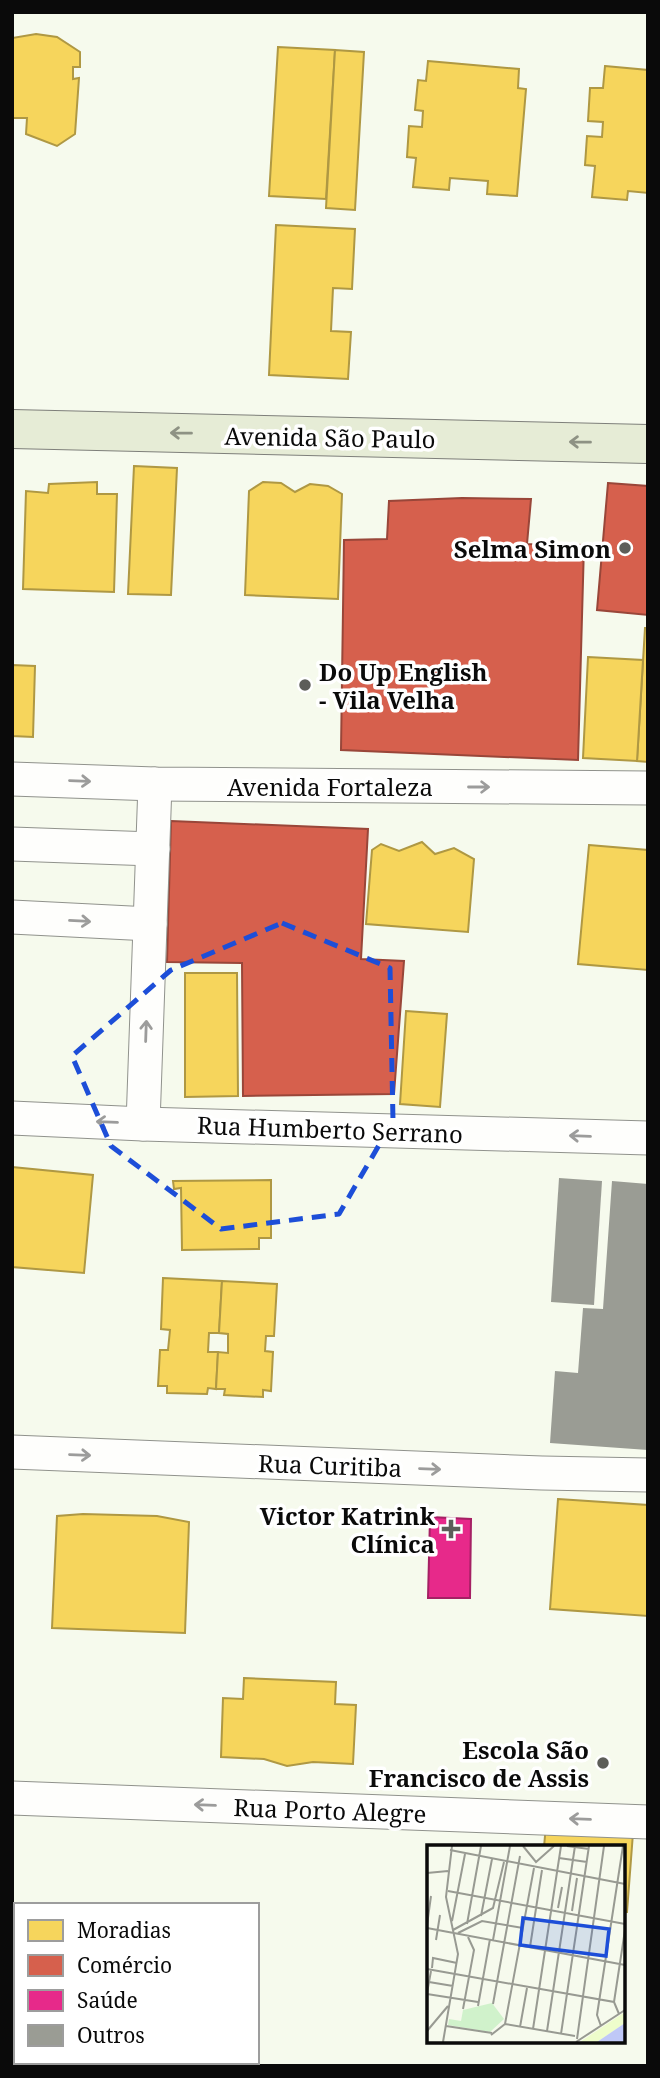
<svg xmlns="http://www.w3.org/2000/svg" width="660" height="2078" viewBox="0 0 660 2078" font-family="'Noto Serif',serif">
	<style>
		.homes { fill: #f6d55c; stroke: #af9843; stroke-width: 2 }
		.shops { fill: #d6604d; stroke: #994639; stroke-width: 2 }
		.health { fill: #e7298a; stroke: #a52064; stroke-width: 2 }
		.building { fill: #9a9c94 }
		.lines { fill: none; stroke-linecap: round; stroke-linejoin: round }
		.minor-casing { stroke: #90928c; stroke-width: 35 }
		.major-casing { stroke: #7e7f7a; stroke-width: 40 }
		.minor { stroke: #fefefc; stroke-width: 33 }
		.major { stroke: #e6ecd6; stroke-width: 38 }
		.oneway { stroke: #8e9284 }
		.oneway2 { stroke: #9c9c9b }
		.marked { fill: none; stroke: #1d4ed8; stroke-width: 5; stroke-dasharray: 14 9; stroke-linejoin: round }
		.poi-dot { fill: #5d5e59; stroke: #fff; stroke-width: 2.5 }
		.labels { text-anchor: middle; dominant-baseline: central; stroke-width: 7; stroke-linejoin: round; paint-order: stroke }
		.street-label { font-size: 24px; fill: #0a0a0a; stroke: #fff }
		.poi-label { font-size: 24px; font-weight: bold; fill: #0a0a0a; stroke: #fff; text-anchor: end }
		.inset-road { fill: none; stroke: #989a92; stroke-width: 2 }
		.view { fill: #1d4ed8; fill-opacity: 0.15; stroke: #1d4ed8; stroke-width: 3.5 }
		.inset-edge { fill: none; stroke: #0a0a0a; stroke-width: 3.5 }
	</style>
	<rect width="100%" height="100%" fill="#f6faed"/>
	<g class="homes">
		<polygon points="36,34 57,37 80,52 80,67 73,67 73,79 79,78 75,134 57,146 26,134 27,118 12,118 12,38"/>
		<polygon points="278,47 335,50 326,199 269,196"/>
		<polygon points="335,50 364,52 355,210 326,208"/>
		<polygon points="428,61 519,69 518,88 526,89 517,196 487,194 488,181 450,178 449,190 413,187 416,158 407,157 409,126 422,127 423,111 415,110 418,80 426,81"/>
		<polygon points="605,66 648,70 648,193 628,191 627,200 592,197 595,166 585,165 587,136 602,137 603,122 588,121 590,88 603,88"/>
		<polygon points="276,225 355,229 352,289 333,288 331,331 351,332 348,379 269,375"/>
		<polygon points="134,466 177,468 171,595 128,594"/>
		<polygon points="97,482 97,494 117,494 114,592 23,589 26,491 48,493 49,484"/>
		<polygon points="263,482 281,483 295,492 310,484 328,486 342,494 338,599 245,595 249,491"/>
		<polygon points="645,628 648,628 648,762 637,761"/>
		<polygon points="588,657 643,660 637,761 583,758"/>
		<polygon points="12,665 35,666 33,737 12,736"/>
		<polygon points="422,842 435,854 454,848 474,859 468,932 366,924 372,850 381,844 399,851"/>
		<polygon points="589,845 648,850 648,970 578,964"/>
		<polygon points="185,973 237,973 238,1096 185,1097"/>
		<polygon points="406,1011 447,1014 440,1107 400,1104"/>
		<polygon points="12,1167 93,1175 84,1273 12,1267"/>
		<polygon points="271,1180 271,1238 259,1238 259,1249 182,1250 181,1188 174,1189 173,1181"/>
		<polygon points="163,1278 222,1281 219,1333 209,1333 208,1352 218,1352 216,1389 208,1388 207,1394 167,1393 167,1386 158,1386 160,1350 168,1350 170,1330 161,1329"/>
		<polygon points="222,1281 277,1284 274,1336 266,1336 265,1351 273,1352 271,1391 263,1390 263,1397 224,1395 225,1389 216,1389 218,1352 228,1353 228,1334 219,1333"/>
		<polygon points="558,1499 648,1505 648,1616 550,1609"/>
		<polygon points="83,1514 157,1516 189,1522 185,1633 52,1628 57,1516"/>
		<polygon points="244,1678 336,1682 335,1704 356,1705 353,1764 313,1762 287,1766 264,1759 221,1757 223,1698 243,1699"/>
		<polygon points="546,1825 633,1833 627,1912 623,1912 623,1847 544,1847"/>
	</g>
	<g class="shops">
		<polygon points="608,483 648,486 648,615 597,610"/>
		<polygon points="462,498 531,499 527,544 584,545 578,760 341,750 344,540 387,539 389,501"/>
		<polygon points="171,821 368,829 361,959 404,961 394,1094 243,1096 242,963 167,962"/>
	</g>
	<polygon class="health" points="430,1517 471,1519 470,1598 428,1598"/>
	<g class="building">
		<polygon points="559,1178 602,1181 594,1305 551,1302"/>
		<polygon points="612,1181 648,1184 648,1450 550,1443 555,1371 578,1373 583,1308 603,1309"/>
	</g>
	<g class="lines">
		<g class="minor-casing">
			<g id="minor">
				<polyline points="12,779 155,784 648,788"/>
				<polyline points="12,844 153,849"/>
				<polyline points="12,917 150,924"/>
				<polyline points="12,1118 143,1124 648,1138"/>
				<polyline points="143,1124 155,784"/>
				<polyline points="12,1452 542,1473 648,1475"/>
				<polyline points="12,1798 648,1822"/>
				<polyline points="12,2056 16,2056"/>
				<polyline points="130,2062 197,2066"/>
			</g>
		</g>
		<g class="major-casing">
			<polyline id="major" points="12,429 648,444"/>
		</g>
		<use href="#minor" class="minor"/>
		<use href="#major" class="major"/>
	</g>
	<defs><path id="oneway-shaft" d="M-6 0H5M1.5-3L5.5 0L1.5 3" fill="none" stroke-width="1.6" stroke-linecap="round" stroke-linejoin="round" transform="scale(1.75)"/></defs>
	<g class="oneway">
		<use href="#oneway-shaft" transform="translate(181 433) rotate(-179)"/>
		<use href="#oneway-shaft" transform="translate(580 442) rotate(-179)"/>
	</g>
	<g class="oneway2">
		<use href="#oneway-shaft" transform="translate(80 781) rotate(2)"/>
		<use href="#oneway-shaft" transform="translate(479 787)"/>
		<use href="#oneway-shaft" transform="translate(80 921) rotate(3)"/>
		<use href="#oneway-shaft" transform="translate(146 1031) rotate(-88)"/>
		<use href="#oneway-shaft" transform="translate(107 1122) rotate(-178)"/>
		<use href="#oneway-shaft" transform="translate(580 1136) rotate(-178)"/>
		<use href="#oneway-shaft" transform="translate(80 1455) rotate(2)"/>
		<use href="#oneway-shaft" transform="translate(430 1469) rotate(2)"/>
		<use href="#oneway-shaft" transform="translate(205 1805) rotate(-178)"/>
		<use href="#oneway-shaft" transform="translate(580 1819) rotate(-178)"/>
	</g>
	<path class="marked" d="M282,923L390,968L393,1121L339,1214L221,1229L111,1146L72,1056L171,970Z"/>
	<g class="poi-dot">
		<circle cx="625" cy="548" r="7"/>
		<circle cx="305" cy="685" r="7"/>
		<path d="M447.5 1518.5h7v7h7v7h-7v7h-7v-7h-7v-7h7z"/>
		<circle cx="603" cy="1763" r="7"/>
	</g>
	<g class="labels">
		<g class="street-label">
			<text transform="translate(330 437) rotate(1)">Avenida São Paulo</text>
			<text x="330" y="786">Avenida Fortaleza</text>
			<text transform="translate(330 1129) rotate(2)">Rua Humberto Serrano</text>
			<text transform="translate(330 1465) rotate(2)">Rua Curitiba</text>
			<text transform="translate(330 1810) rotate(2)">Rua Porto Alegre</text>
		</g>
		<g class="poi-label">
			<text x="611" y="548">Selma Simon</text>
			<text x="319" y="671" text-anchor="start">Do Up English<tspan x="319" dy="28">- Vila Velha</tspan></text>
			<text x="435" y="1515">Victor Katrink<tspan x="435" dy="28">Clínica</tspan></text>
			<text x="589" y="1749">Escola São<tspan x="589" dy="28">Francisco de Assis</tspan></text>
		</g>
	</g>
	<g transform="translate(427 1845)">
		<rect width="198" height="198" fill="#f6faed"/>
		<path d="M65,158L77,174L63,187L21,180L22,174L34,176L36,165Z" fill="#d0f2cb"/>
		<path d="M198,167V178L170,197H153Z" fill="#eefdcb"/>
		<path d="M198,178V197H169H170Z" fill="#bfc8f7"/>
		<path class="inset-road" d="M96,1L109,17L127,1M140,1L162,4M23,5L198,39M132,13L160,17M0,28L21,26M21,46L198,79M131,63L135,42M145,66L150,33M54,71L65,14M25,76L38,9M40,79L54,1M0,80L4,51M0,83L198,120M26,85L66,63L77,17M31,88L55,76L96,83M9,95L13,70M66,95L83,1M103,102L115,25M5,123L6,113L30,118M0,124L187,157L192,169M2,137L26,141M0,148L4,126M0,149L51,157M187,157L198,85M66,159L93,11M51,161L63,94M36,164L47,105L41,92M78,179L107,23M19,181L65,188M174,181L170,170L196,1M93,182L100,143M106,184L134,1M0,186L21,161M120,186L148,1M134,189L162,1M64,190L78,179L148,191M150,194L177,1M16,197L31,109L19,52L25,1M149,197L198,165"/>
		<path class="view" d="M96,73L182,84L179,111L93,100Z"/>
		<rect width="198" height="198" class="inset-edge"/>
	</g>
	<rect width="660" height="2078" fill="none" stroke="#0a0a0a" stroke-width="28"/>
	<rect x="14" y="1903" width="245" height="161" fill="#ffffff" stroke="#9d9d9d" stroke-width="2"/>
	<rect x="28" y="1920" width="35" height="21" fill="#f6d55c" stroke="#9d9d9d" stroke-width="2"/>
	<text x="77" y="1938" font-size="21" fill="#0a0a0a">Moradias</text>
	<rect x="28" y="1955" width="35" height="21" fill="#d6604d" stroke="#9d9d9d" stroke-width="2"/>
	<text x="77" y="1973" font-size="21" fill="#0a0a0a">Comércio</text>
	<rect x="28" y="1990" width="35" height="21" fill="#e7298a" stroke="#9d9d9d" stroke-width="2"/>
	<text x="77" y="2008" font-size="21" fill="#0a0a0a">Saúde</text>
	<rect x="28" y="2025" width="35" height="21" fill="#9a9c94" stroke="#9d9d9d" stroke-width="2"/>
	<text x="77" y="2043" font-size="21" fill="#0a0a0a">Outros</text>
</svg>
